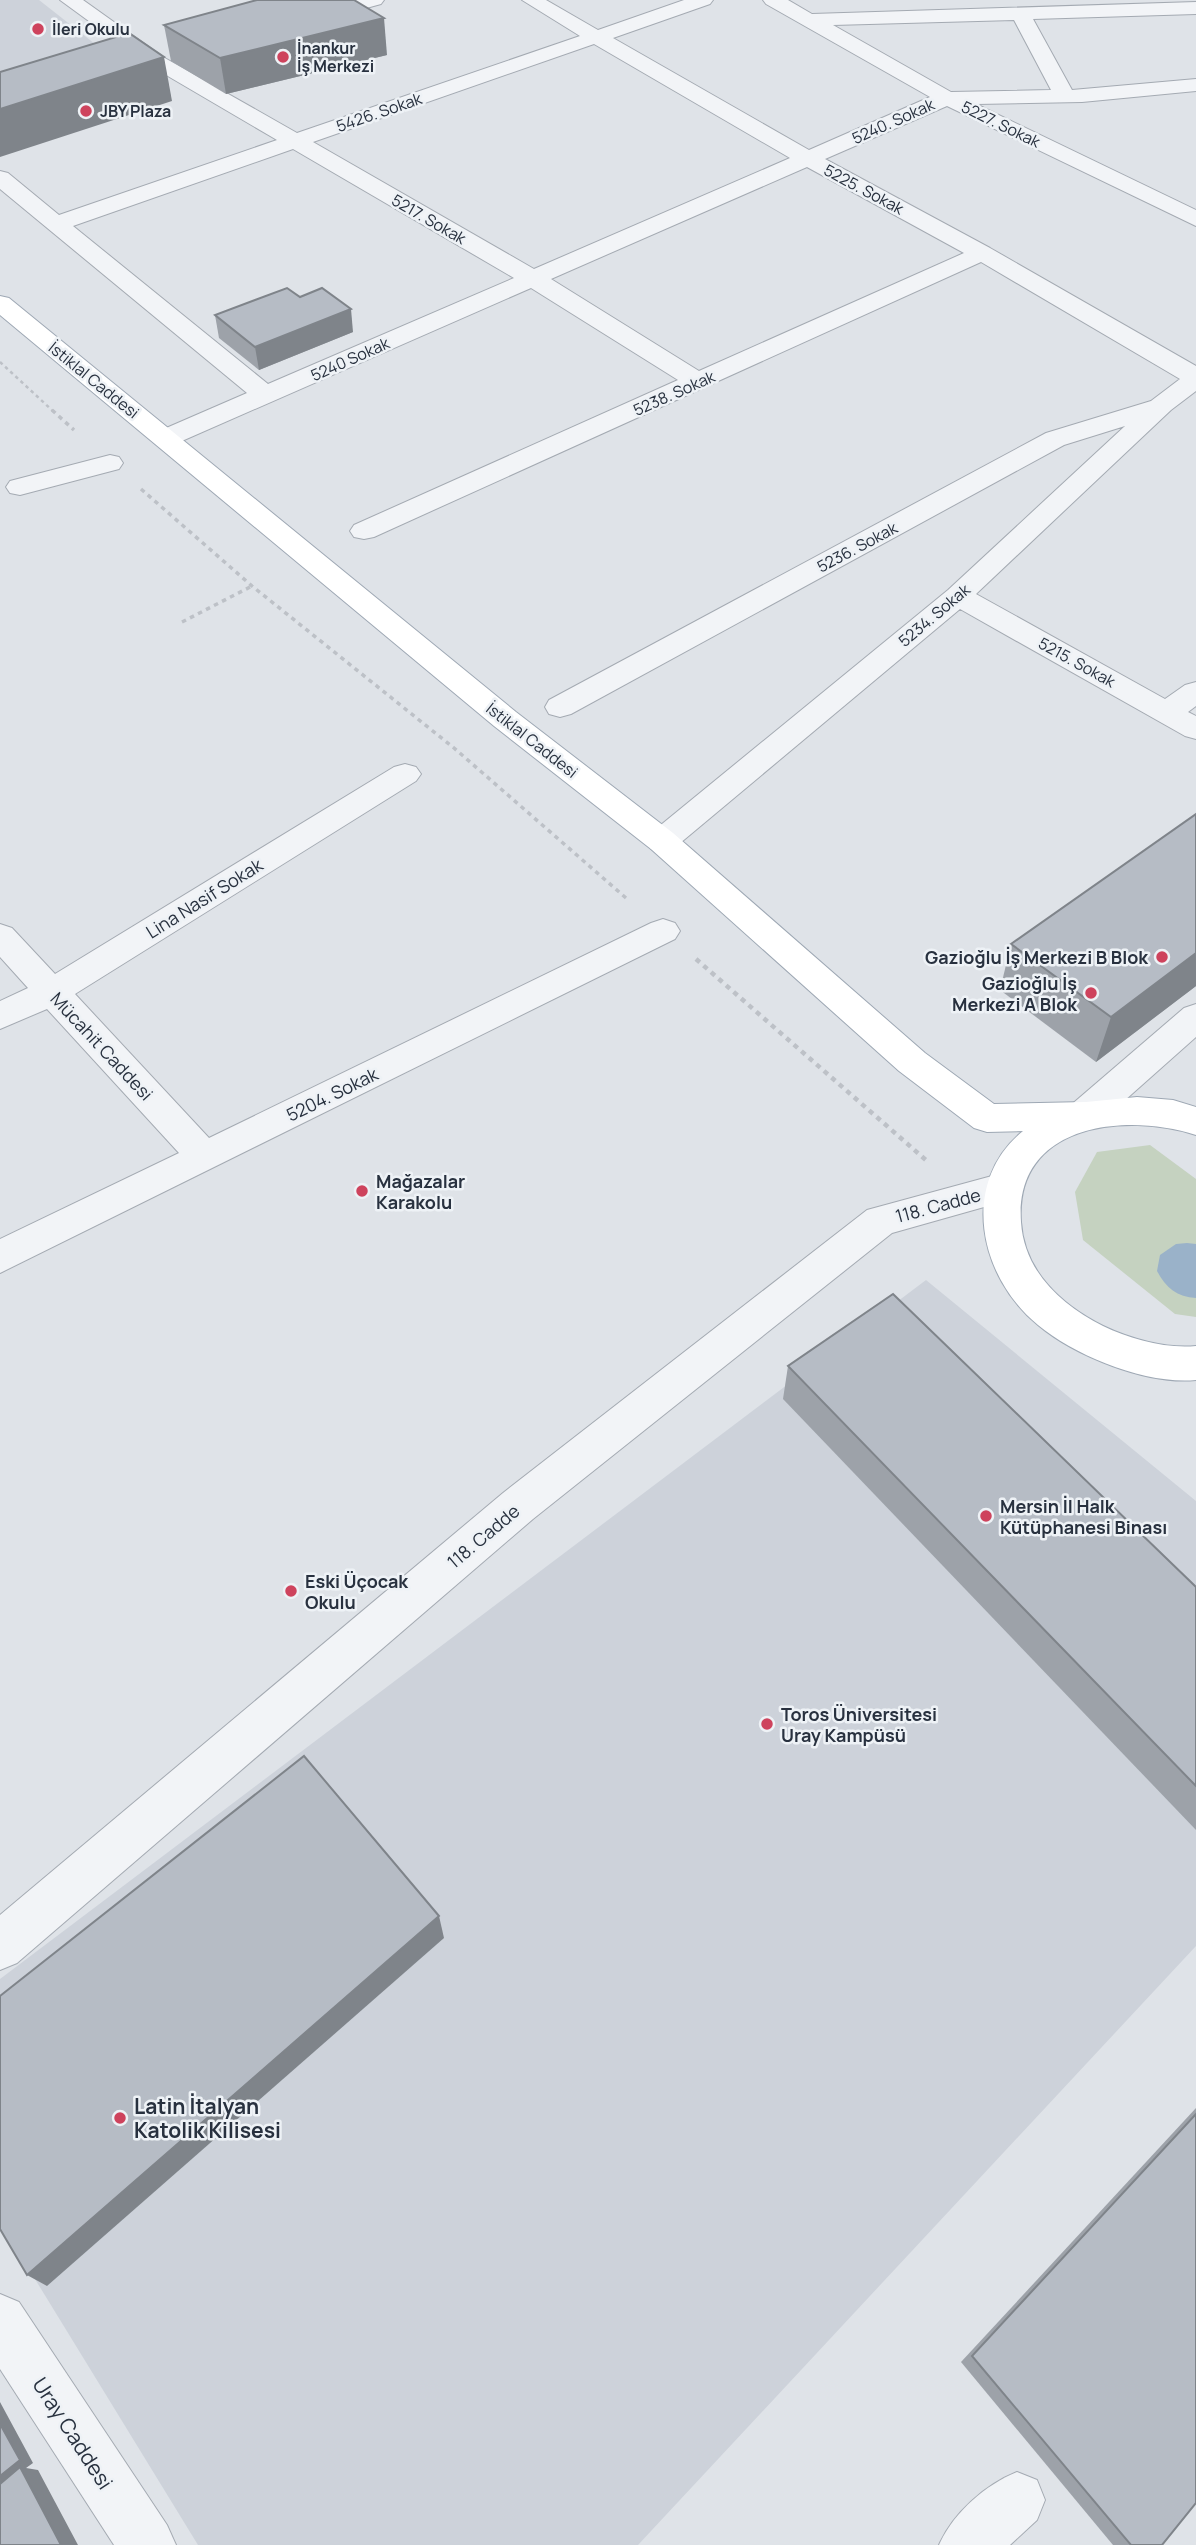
<svg xmlns="http://www.w3.org/2000/svg" width="1196" height="2545" viewBox="0 0 1196 2545" font-family="Manrope,sans-serif">
	<style>
		.built { fill: #cdd2da }
		.green { fill: #c5d2c0 }
		.water { fill: #9ab2c9 }
		.lines { fill: none; stroke-linecap: round; stroke-linejoin: round }
		.minor-casing { stroke: #a4aab2; stroke-width: 2 }
		.major-casing { stroke: #9ea8b4; stroke-width: 2 }
		.path-far2 { stroke: #bdc1c7; stroke-width: 2.5; stroke-dasharray: 3.5 3.5; stroke-linecap: butt }
		.path-far1 { stroke: #bdc1c7; stroke-width: 3.5; stroke-dasharray: 4.5 4.5; stroke-linecap: butt }
		.path { stroke: #bdc1c7; stroke-width: 4.5; stroke-dasharray: 5 5; stroke-linecap: butt }
		.minor { fill: #f2f4f7; fill-rule: evenodd }
		.major { fill: #fff; fill-rule: evenodd }
		.wall { fill: #9da2a9 }
		.shaded-wall { fill: #7f848a }
		.building { fill: #b6bcc5; stroke: #7f848a; stroke-width: 2 }
		.poi-dot { fill: #ce435d; stroke: #eef2f6; stroke-width: 2.5 }
		.labels { text-anchor: middle; dominant-baseline: central; stroke-width: 5; stroke-linejoin: round; paint-order: stroke }
		.far-poi-label { font-size: 16px; font-weight: bold; fill: #28313f; stroke: #eef2f6; text-anchor: start }
		.far-street-label { font-size: 16px; fill: #28313f; stroke: #eef2f6 }
		.street-label { font-size: 18px; fill: #28313f; stroke: #eef2f6 }
		.poi-label { font-size: 18px; font-weight: bold; fill: #28313f; stroke: #eef2f6; text-anchor: start }
		.near-poi-label { font-size: 21px; font-weight: bold; fill: #28313f; stroke: #eef2f6; text-anchor: start }
		.near-street-label { font-size: 21px; fill: #28313f; stroke: #eef2f6 }
	</style>
	<rect width="100%" height="100%" fill="#dfe3e8"/>
	<g class="built">
		<polygon points="0,0 39,0 114,59 0,92"/>
		<polygon points="926,1280 1196,1501 1196,1946 638,2545 198,2545 0,2222 0,1979"/>
	</g>
	<polygon class="green" points="1150,1145 1196,1179 1196,1317 1175,1314 1083,1240 1075,1192 1097,1152"/>
	<path class="water" d="M1187,1243L1196,1244V1298C1177,1297 1166,1288 1157,1271L1160,1255L1176,1244Z"/>
	<g class="lines">
		<g class="minor-casing">
			<g id="minor">
				<path d="M60,0H83L163,57L297,133L580,36L522,0H546L598,30L684,0H713L710,4L613,38L809,150L930,97L766,4L763,0H788L812,14L1196,2V14L1033,19L1072,90L1196,79V91L1082,102L976,104L1196,210V226L947,106L825,159L990,248L1196,366V391L1171,410L976,594L1165,699L1185,685L1196,682V706L1188,712L1196,716V739L1185,736L960,609L673,849L662,852L651,849L646,841L651,833L948,590L1125,426L1064,445L571,714L560,717L549,714L545,707L549,700L1046,433L1151,401L1180,379L981,262L374,537L364,539L354,537L350,531L354,525L678,380L531,288L175,444L166,446L157,444L153,438L157,432L247,393L0,189V171L8,173L59,215L277,140L149,65ZM1014,20L1051,90L951,92L833,25ZM594,44L790,158L534,269L313,142ZM293,149L514,278L268,384L73,226ZM807,167L964,253L699,371L551,279Z"/>
				<polygon points="351,0 384,0 381,4 308,24 301,22 298,18 301,14"/>
				<polygon points="110,455 119,457 123,463 119,469 20,495 10,493 6,487 10,481"/>
				<polygon points="405,764 416,767 421,774 416,781 75,994 209,1138 651,923 663,919 675,923 680,931 675,939 0,1273 0,1239 179,1153 47,1009 0,1029 0,1001 28,988 0,957 0,924 12,928 55,974 394,767"/>
				<polygon points="1196,1004 1196,1037 1097,1125 1084,1129 1071,1125 1066,1115 1071,1105 1184,1008"/>
				<polygon points="1003,1173 1016,1178 1022,1188 1016,1198 892,1233 533,1519 17,1963 0,1970 0,1915 503,1493 867,1210"/>
				<polygon points="0,2294 19,2302 167,2525 176,2545 114,2545 0,2369"/>
				<path d="M1017,2472L1037,2480L1045,2500L1037,2520L1010,2545H939C953,2513 985,2485 1017,2472Z"/>
			</g>
		</g>
		<g class="major-casing">
			<path id="major" d="M0,296L9,298L516,712L673,833L925,1053L994,1104L1086,1102L1137,1097L1173,1100L1196,1107V1135C1125,1112 1014,1124 1021,1222C1024,1271 1061,1305 1103,1326C1130,1339 1166,1349 1196,1346V1380C1147,1385 1075,1356 1038,1325C979,1277 959,1183 1023,1131L987,1132L974,1128L899,1071L651,849L494,726L0,315Z"/>
		</g>
		<polyline class="path-far2" points="0,362 54,412"/>
		<g class="path-far1">
			<polyline points="52,410 74,430"/>
			<polyline points="141,489 252,586 454,748 626,898"/>
			<polyline points="182,622 252,586"/>
		</g>
		<polyline class="path" points="696,959 927,1161"/>
		<use href="#minor" class="minor"/>
		<use href="#major" class="major"/>
	</g>
	<g class="wall">
		<polygon points="164,25 387,55 226,94 171,61"/>
		<polygon points="215,315 353,332 259,370 219,338"/>
		<polygon points="1196,814 1196,986 1096,1062 1000,990 1011,944"/>
		<polygon points="788,1366 1196,1587 1196,1830 783,1399"/>
		<polygon points="1196,2108 1196,2503 1162,2545 1113,2545 961,2362"/>
	</g>
	<g class="shaded-wall">
		<polygon points="384,18 387,55 226,94 220,58"/>
		<polygon points="164,57 172,101 0,157 0,109"/>
		<polygon points="351,309 353,332 259,370 255,347"/>
		<polygon points="1196,953 1196,986 1096,1062 1111,1017"/>
		<polygon points="439,1916 444,1938 47,2286 27,2275"/>
		<polygon points="0,2402 33,2463 26,2468 38,2470 78,2545 61,2545 0,2490"/>
	</g>
	<g class="building">
		<polygon points="257,0 354,0 384,18 220,58 164,25"/>
		<polygon points="129,33 164,57 0,109 0,72"/>
		<polygon points="287,288 300,297 322,288 351,309 255,347 215,315"/>
		<polygon points="1196,814 1196,953 1111,1017 1011,944"/>
		<polygon points="893,1294 1196,1587 1196,1786 788,1366"/>
		<polygon points="304,1756 439,1916 27,2275 0,2229 0,1996"/>
		<polygon points="1196,2114 1196,2503 1162,2545 1131,2545 972,2356"/>
		<polygon points="0,2424 20,2460 0,2476"/>
		<polygon points="20,2467 61,2545 0,2545 0,2484"/>
	</g>
	<g class="poi-dot">
		<circle cx="38" cy="29" r="7"/>
		<circle cx="283" cy="57" r="7"/>
		<circle cx="86" cy="111" r="7"/>
		<circle cx="1162" cy="957" r="7"/>
		<circle cx="1091" cy="993" r="7"/>
		<circle cx="362" cy="1191" r="7"/>
		<circle cx="986" cy="1516" r="7"/>
		<circle cx="291" cy="1591" r="7"/>
		<circle cx="767" cy="1724" r="7"/>
		<circle cx="120" cy="2118" r="7"/>
	</g>
	<g class="labels">
		<g class="far-poi-label">
			<text x="52" y="29">İleri Okulu</text>
			<text x="297" y="48">İnankur<tspan x="297" dy="18">İş Merkezi</tspan></text>
			<text x="100" y="111">JBY Plaza</text>
		</g>
		<g class="far-street-label">
			<text transform="translate(379 112) rotate(-19)">5426. Sokak</text>
			<text transform="translate(893 121) rotate(-24)">5240. Sokak</text>
			<text transform="translate(1001 124) rotate(26)">5227. Sokak</text>
			<text transform="translate(864 189) rotate(28)">5225. Sokak</text>
			<text transform="translate(429 219) rotate(30)">5217. Sokak</text>
			<text transform="translate(350 359) rotate(-24)">5240 Sokak</text>
			<text transform="translate(94 380) rotate(39)">İstiklal Caddesi</text>
			<text transform="translate(674 393) rotate(-24)">5238. Sokak</text>
			<text transform="translate(857 547) rotate(-28)">5236. Sokak</text>
			<text transform="translate(934 615) rotate(-40)">5234. Sokak</text>
			<text transform="translate(1077 662) rotate(29)">5215. Sokak</text>
			<text transform="translate(532 740) rotate(38)">İstiklal Caddesi</text>
		</g>
		<g class="street-label">
			<text transform="translate(204 898) rotate(-32)">Lina Nasif Sokak</text>
			<text transform="translate(102 1046) rotate(47)">Mücahit Caddesi</text>
			<text transform="translate(332 1094) rotate(-26)">5204. Sokak</text>
			<text transform="translate(938 1205) rotate(-15)">118. Cadde</text>
			<text transform="translate(483 1536) rotate(-40)">118. Cadde</text>
		</g>
		<g class="poi-label">
			<text x="1148" y="957" text-anchor="end">Gazioğlu İş Merkezi B Blok</text>
			<text x="1077" y="983" text-anchor="end">Gazioğlu İş<tspan x="1077" dy="21">Merkezi A Blok</tspan></text>
			<text x="376" y="1181">Mağazalar<tspan x="376" dy="21">Karakolu</tspan></text>
			<text x="1000" y="1506">Mersin İl Halk<tspan x="1000" dy="21">Kütüphanesi Binası</tspan></text>
			<text x="305" y="1581">Eski Üçocak<tspan x="305" dy="21">Okulu</tspan></text>
			<text x="781" y="1714">Toros Üniversitesi<tspan x="781" dy="21">Uray Kampüsü</tspan></text>
		</g>
		<g class="near-poi-label">
			<text x="134" y="2106">Latin İtalyan<tspan x="134" dy="24">Katolik Kilisesi</tspan></text>
		</g>
		<g class="near-street-label">
			<text transform="translate(73 2433) rotate(57)">Uray Caddesi</text>
		</g>
	</g>
</svg>
